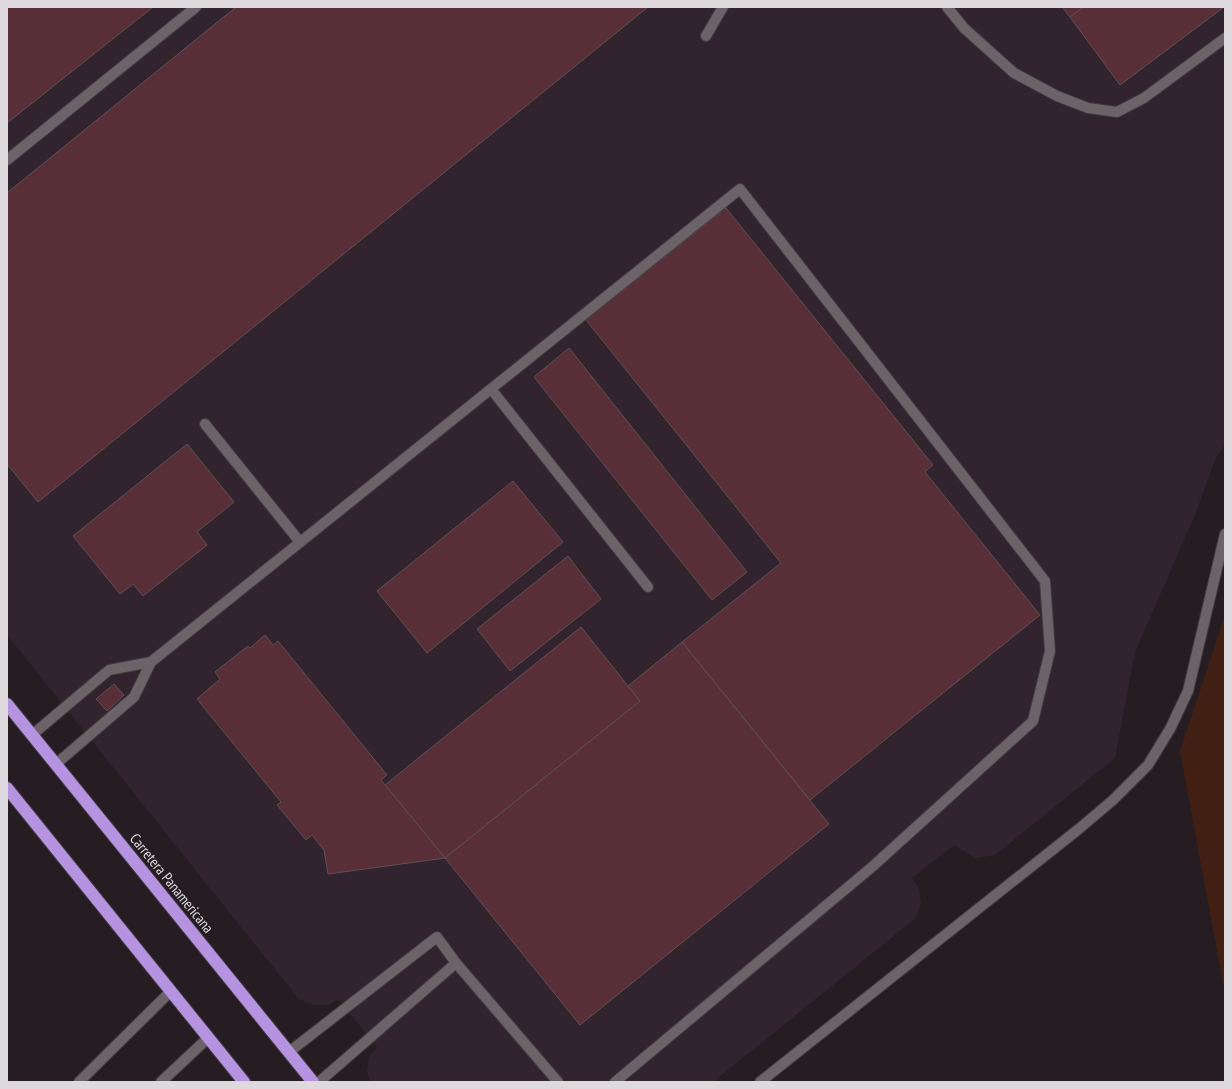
<svg xmlns="http://www.w3.org/2000/svg" width="1232" height="1089" viewBox="0 0 1232 1089" font-family="'PT Sans Narrow',sans-serif">
	<style>
		.built { fill: #31242e }
		.green { fill: #411f12 }
		.building { fill: #592f37; stroke: #5d5153 }
		.lines { fill: none; stroke-linecap: round; stroke-linejoin: round }
		.lane-casing { stroke: #403a3f; stroke-width: 12 }
		.street-casing { stroke: #403a3f; stroke-width: 12 }
		.highway-casing { stroke: #403a3f; stroke-width: 14 }
		.lane { stroke: #6c6369; stroke-width: 10 }
		.street { stroke: #6c6369; stroke-width: 10 }
		.highway { stroke: #b593e0; stroke-width: 12 }
		.labels { text-anchor: middle; dominant-baseline: central; stroke-width: 3; stroke-linejoin: round; paint-order: stroke }
		.street-label { font-size: 15px; fill: #ded9dd; stroke: #261d23 }
	</style>
	<rect width="100%" height="100%" fill="#261d23"/>
	<polygon class="built" points="7,7 1225,7 1225,444 1215,460 1195,515 1135,652 1115,758 995,855 976,858 954,845 912,878 919,889 921,903 916,918 713,1082 370,1082 367,1072 369,1057 377,1047 338,999 329,1005 313,1005 299,999 7,635"/>
	<polygon class="green" points="1225,615 1225,994 1180,751"/>
	<g class="building">
		<polygon points="7,7 153,7 7,123"/>
		<polygon points="236,7 648,7 38,502 7,464 7,193"/>
		<polygon points="1062,7 1084,7 1070,17"/>
		<polygon points="1084,7 1224,7 1120,85 1070,17"/>
		<polygon points="726,208 933,465 925,472 1040,615 810,800 682,642 781,563 586,320"/>
		<polygon points="569,348 747,572 712,600 534,377"/>
		<polygon points="187,444 234,502 197,532 207,545 143,596 133,584 120,594 73,536"/>
		<polygon points="513,481 563,542 427,653 377,591"/>
		<polygon points="568,556 601,599 510,671 477,629"/>
		<polygon points="581,627 640,701 445,858 385,785"/>
		<polygon points="265,635 273,645 278,641 387,775 381,780 445,858 328,874 324,850 312,835 306,840 277,805 281,802 197,699 220,679 215,672 248,646 250,648"/>
		<polygon points="682,642 829,824 580,1025 445,858 640,701 628,686"/>
		<polygon points="114,684 124,695 107,711 96,699"/>
	</g>
	<g class="lines">
		<g class="lane-casing">
			<g id="lane">
				<polyline points="947,7 964,28 1014,73 1057,96 1088,108 1117,112 1144,98 1225,38"/>
				<polyline points="706,36 723,7"/>
				<polyline points="7,160 196,7"/>
				<polyline points="491,389 648,587"/>
				<polyline points="205,424 300,542"/>
				<polyline points="32,735 109,670 151,662"/>
				<polyline points="56,764 134,697 151,662 740,189 1045,581 1050,651 1033,721 872,867 615,1082"/>
				<polyline points="289,1052 437,937 456,963 558,1082"/>
				<polyline points="79,1082 171,991"/>
				<polyline points="161,1082 208,1038"/>
				<polyline points="319,1082 456,963"/>
			</g>
		</g>
		<g class="street-casing">
			<polyline id="street" points="760,1082 1080,828 1113,800 1148,765 1170,729 1188,691 1225,534"/>
		</g>
		<g class="highway-casing">
			<g id="highway">
				<polyline points="7,704 313,1082"/>
				<polyline points="7,788 244,1082"/>
			</g>
		</g>
		<use href="#lane" class="lane"/>
		<use href="#street" class="street"/>
		<use href="#highway" class="highway"/>
	</g>
	<g class="labels">
		<g class="street-label">
			<text transform="translate(172 883) rotate(51)">Carretera Panamericana</text>
		</g>
	</g>
	<rect width="1232" height="1089" fill="none" stroke="#ded9dd" stroke-width="16"/>
</svg>
